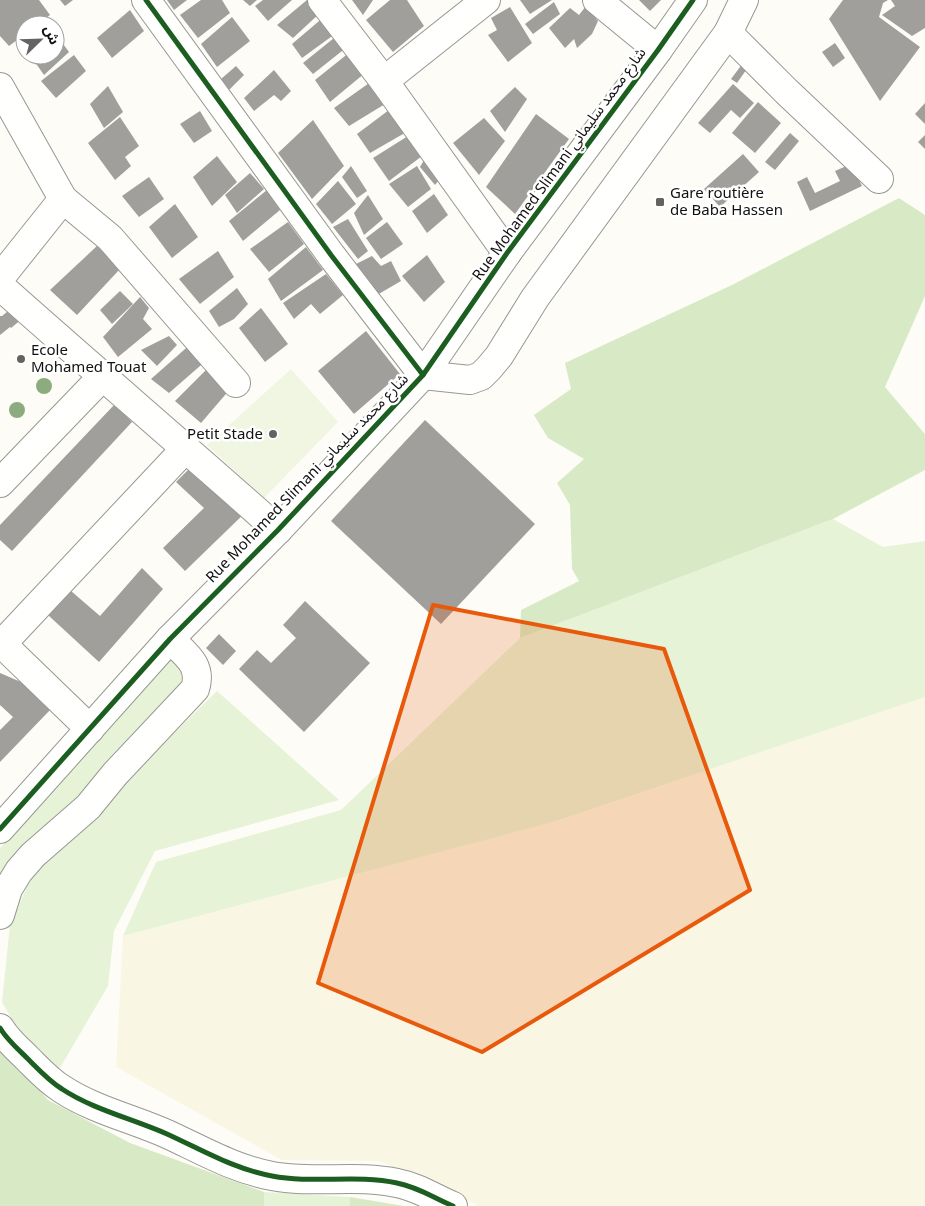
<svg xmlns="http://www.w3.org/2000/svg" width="925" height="1206" viewBox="0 0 925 1206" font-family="Georgia,'Noto Sans Arabic',serif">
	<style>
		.farmland { fill: #f9f7e4 }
		.green { fill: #e7f3d7 }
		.forest { fill: #d8eac5 }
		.pitch { fill: #f0f6e1 }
		.building { fill: #a19f9c }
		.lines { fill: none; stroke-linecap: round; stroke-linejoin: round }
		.minor-casing { stroke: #979795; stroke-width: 30 }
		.minor { stroke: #fffffe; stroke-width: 28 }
		.cycleway-casing { stroke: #fff; stroke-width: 8 }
		.cycleway { stroke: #1b5e20; stroke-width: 5 }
		.tree { fill: #8cac80 }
		.marked { fill: #e8590c; fill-opacity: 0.2; stroke: #e8590c; stroke-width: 4; stroke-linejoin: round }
		.poi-dot { fill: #646362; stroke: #fff; stroke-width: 2 }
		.labels { text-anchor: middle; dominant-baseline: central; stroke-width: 5; stroke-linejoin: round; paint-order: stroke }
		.street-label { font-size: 15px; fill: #111; stroke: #fff }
		.poi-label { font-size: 15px; fill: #111; stroke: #fff; text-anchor: start }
	</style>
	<rect width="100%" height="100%" fill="#fdfcf7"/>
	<polygon class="farmland" points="925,697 925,1206 479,1206 379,1161 282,1160 116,1067 123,936 553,822"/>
	<g class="green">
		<polygon points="833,519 883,547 925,541 925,697 553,822 123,936 156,862 341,810 520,638"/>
		<polygon points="171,651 190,680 0,883 0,848"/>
		<polygon points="217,691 339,800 155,851 114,931 108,986 57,1073 32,1054 2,1002 10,925 37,864 88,818"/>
		<polygon points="264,1192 350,1197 350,1206 264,1206"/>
	</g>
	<g class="forest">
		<polygon points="899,198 925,215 925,296 885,387 925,434 925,470 833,519 520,638 521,610 579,581 572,569 570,505 557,483 584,459 548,438 534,415 571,389 565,363 734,284"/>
		<polygon points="0,1042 48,1100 130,1143 264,1192 264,1206 0,1206"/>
		<polygon points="350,1197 404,1206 350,1206"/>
	</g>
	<polygon class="pitch" points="291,369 338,422 264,498 207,445"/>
	<g class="building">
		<polygon points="0,0 39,0 50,15 36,25 25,25 25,34 9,46 0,36"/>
		<polygon points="60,0 73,0 65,6"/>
		<polygon points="167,0 187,0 174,10"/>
		<polygon points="201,0 222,0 230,13 198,38 180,15"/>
		<polygon points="243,0 257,0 250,6"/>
		<polygon points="263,0 292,0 268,21 255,6"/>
		<polygon points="307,0 312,0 320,13 293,38 277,25"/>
		<polygon points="352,0 373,0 363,15"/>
		<polygon points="390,0 407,0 424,26 393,52 366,20"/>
		<polygon points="520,0 552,0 530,14"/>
		<polygon points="639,0 661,0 650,11"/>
		<polygon points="843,0 888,0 883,3 879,17 920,47 880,101 829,19"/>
		<polygon points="891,0 925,0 925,28 912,36 882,15 895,6"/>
		<polygon points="554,2 560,14 533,34 525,24"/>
		<polygon points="586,6 598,21 592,34 577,48 574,39 565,48 549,28 570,8 579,15"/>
		<polygon points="510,7 532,43 508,62 488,35 497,30 491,18"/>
		<polygon points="130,10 144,31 112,58 97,38"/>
		<polygon points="325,16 339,31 302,58 292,44"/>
		<polygon points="232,17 250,41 217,67 201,44"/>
		<polygon points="55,33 69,52 44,75 30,55 55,55"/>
		<polygon points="339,34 347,47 313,74 303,63"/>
		<polygon points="835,43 845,58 833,67 822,52"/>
		<polygon points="350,52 365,73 330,102 315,80"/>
		<polygon points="74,55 86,71 56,98 41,81"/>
		<polygon points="746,59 751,63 737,83 731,79"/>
		<polygon points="236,66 244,75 229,90 221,79"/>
		<polygon points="274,70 291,91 281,101 274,95 254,111 244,98"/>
		<polygon points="372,81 390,101 349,126 334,108"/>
		<polygon points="733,84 754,103 740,118 731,110 710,133 698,123"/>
		<polygon points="108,86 123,112 104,128 90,104"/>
		<polygon points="515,87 527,99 505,132 490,111"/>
		<polygon points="758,102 781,123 755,153 732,133"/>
		<polygon points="925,103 925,124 915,114"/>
		<polygon points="393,107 410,130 370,153 357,134"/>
		<polygon points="200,111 212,131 194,143 180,124"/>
		<polygon points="536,114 569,139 515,214 486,187"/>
		<polygon points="120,117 139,146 125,157 131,166 115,180 88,143"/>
		<polygon points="484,118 505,141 479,175 453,143"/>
		<polygon points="313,120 344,166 312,199 278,153"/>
		<polygon points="790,133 799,141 775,170 765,162"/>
		<polygon points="925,135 925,149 918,142"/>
		<polygon points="408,136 426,153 389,181 373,158"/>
		<polygon points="743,154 759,172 720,207 704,189"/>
		<polygon points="427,155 443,175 435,185 420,167"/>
		<polygon points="217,156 237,182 212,206 193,177"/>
		<polygon points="851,164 862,186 810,211 797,182 807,177 815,193 840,181 835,171"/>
		<polygon points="351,166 367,191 357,198 342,177"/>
		<polygon points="417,166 431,189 408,207 389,184"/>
		<polygon points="250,173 264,189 237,213 225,195"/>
		<polygon points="149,177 164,199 139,217 122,196"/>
		<polygon points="338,181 356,204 332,224 316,204"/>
		<polygon points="267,190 280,210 243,241 229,221"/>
		<polygon points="434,194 448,215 427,233 412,211"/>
		<polygon points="368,195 383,219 364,235 354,213"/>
		<polygon points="175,204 198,237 172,258 149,227"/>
		<polygon points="348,219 368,251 358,259 333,227"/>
		<polygon points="288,222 304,244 269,272 250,249"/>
		<polygon points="387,222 403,244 381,259 366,238"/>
		<polygon points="97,246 120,269 77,315 50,290"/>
		<polygon points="306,247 323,270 281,301 268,279"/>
		<polygon points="218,251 234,277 200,304 179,279"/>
		<polygon points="427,255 445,282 424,302 402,276"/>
		<polygon points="372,256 381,266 391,261 401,281 377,295 354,265"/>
		<polygon points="326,274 343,295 320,314 311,304 294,319 283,303"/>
		<polygon points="237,288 248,304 234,319 219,327 209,311"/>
		<polygon points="120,291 133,304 112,324 100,310"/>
		<polygon points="140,297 149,308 143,319 152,329 118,357 103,337"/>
		<polygon points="13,307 23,318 11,328 10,327 0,335 0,316 2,316"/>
		<polygon points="261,308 288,344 265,362 239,328"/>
		<polygon points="366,331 400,374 354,414 318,371"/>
		<polygon points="169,336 177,345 157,366 141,350"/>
		<polygon points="193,342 208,359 169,393 151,379"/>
		<polygon points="210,366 231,388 201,423 175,401"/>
		<polygon points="115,404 132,422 12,551 0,540 0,525"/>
		<polygon points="425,420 535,524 441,624 331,521"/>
		<polygon points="197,461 250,508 185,571 163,548 204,508 176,482"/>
		<polygon points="142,568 163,589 99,662 48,615 71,591 100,616"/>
		<polygon points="305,601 370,663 304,732 239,669 257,650 271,663 296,638 283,625"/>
		<polygon points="219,634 236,651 223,665 206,648"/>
		<polygon points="0,673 21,682 50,710 0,762 0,730 13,717 0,705"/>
	</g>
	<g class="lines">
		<g class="minor-casing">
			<g id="minor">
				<polyline points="146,0 331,255 423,375 470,380 481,376 489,368 499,356 535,298 728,33 744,0"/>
				<polyline points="322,0 384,81 507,253"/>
				<polyline points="597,0 658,50"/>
				<polyline points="728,33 786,91 879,179"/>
				<polyline points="384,81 486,0"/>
				<polyline points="0,87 63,199 110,238 236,383"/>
				<polyline points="0,278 63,199"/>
				<path d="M0,286C92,368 186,448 278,530"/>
				<polyline points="0,483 102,377"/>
				<polyline points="0,642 90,729"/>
				<polyline points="0,646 186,448"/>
				<polyline points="0,829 170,639 278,530 423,375 507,253 658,50 693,0"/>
				<path d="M0,915L8,889L19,871L33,855L88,807L115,774L195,689C203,665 185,654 170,639"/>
				<path d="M0,1028C7,1040 18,1049 28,1059C39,1070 49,1081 62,1089C92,1109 133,1119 167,1134C202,1150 234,1169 272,1176C313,1184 356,1174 397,1183C418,1187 434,1198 453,1206"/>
			</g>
		</g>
		<use href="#minor" class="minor"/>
		<g class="cycleway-casing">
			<g id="cycleway">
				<polyline points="146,0 331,255 423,375"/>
				<polyline points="0,829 170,639 278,530 423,375 507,253 658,50 693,0"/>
				<path d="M0,1028C7,1040 18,1049 28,1059C39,1070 49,1081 62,1089C92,1109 133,1119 167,1134C202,1150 234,1169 272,1176C313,1184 356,1174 397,1183C418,1187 434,1198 453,1206"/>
			</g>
		</g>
		<use href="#cycleway" class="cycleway"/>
	</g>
	<g class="tree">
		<circle cx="44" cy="386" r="8"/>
		<circle cx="17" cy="410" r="8"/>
	</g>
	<path class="marked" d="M433,605L664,649L750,890L482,1052L318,983Z"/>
	<g class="poi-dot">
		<rect x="655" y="197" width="10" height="10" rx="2.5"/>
		<circle cx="21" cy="359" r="5"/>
		<circle cx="273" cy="434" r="5"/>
	</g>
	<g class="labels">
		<g class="street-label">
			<text transform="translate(559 164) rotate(-54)">Rue Mohamed Slimani شارع محمد سليماني</text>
			<text transform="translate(307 478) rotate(-46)">Rue Mohamed Slimani شارع محمد سليماني</text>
		</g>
		<g class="poi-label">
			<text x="670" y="193">Gare routière<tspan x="670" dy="17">de Baba Hassen</tspan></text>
			<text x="31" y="350">Ecole<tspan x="31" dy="17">Mohamed Touat</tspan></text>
			<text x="263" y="434" text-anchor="end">Petit Stade</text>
		</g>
	</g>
	<g transform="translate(40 40) rotate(67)"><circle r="24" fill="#ffffff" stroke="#a0a0a0"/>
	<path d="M0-4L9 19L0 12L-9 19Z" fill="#646362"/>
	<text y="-8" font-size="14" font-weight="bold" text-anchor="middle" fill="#111111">ش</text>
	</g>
</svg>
